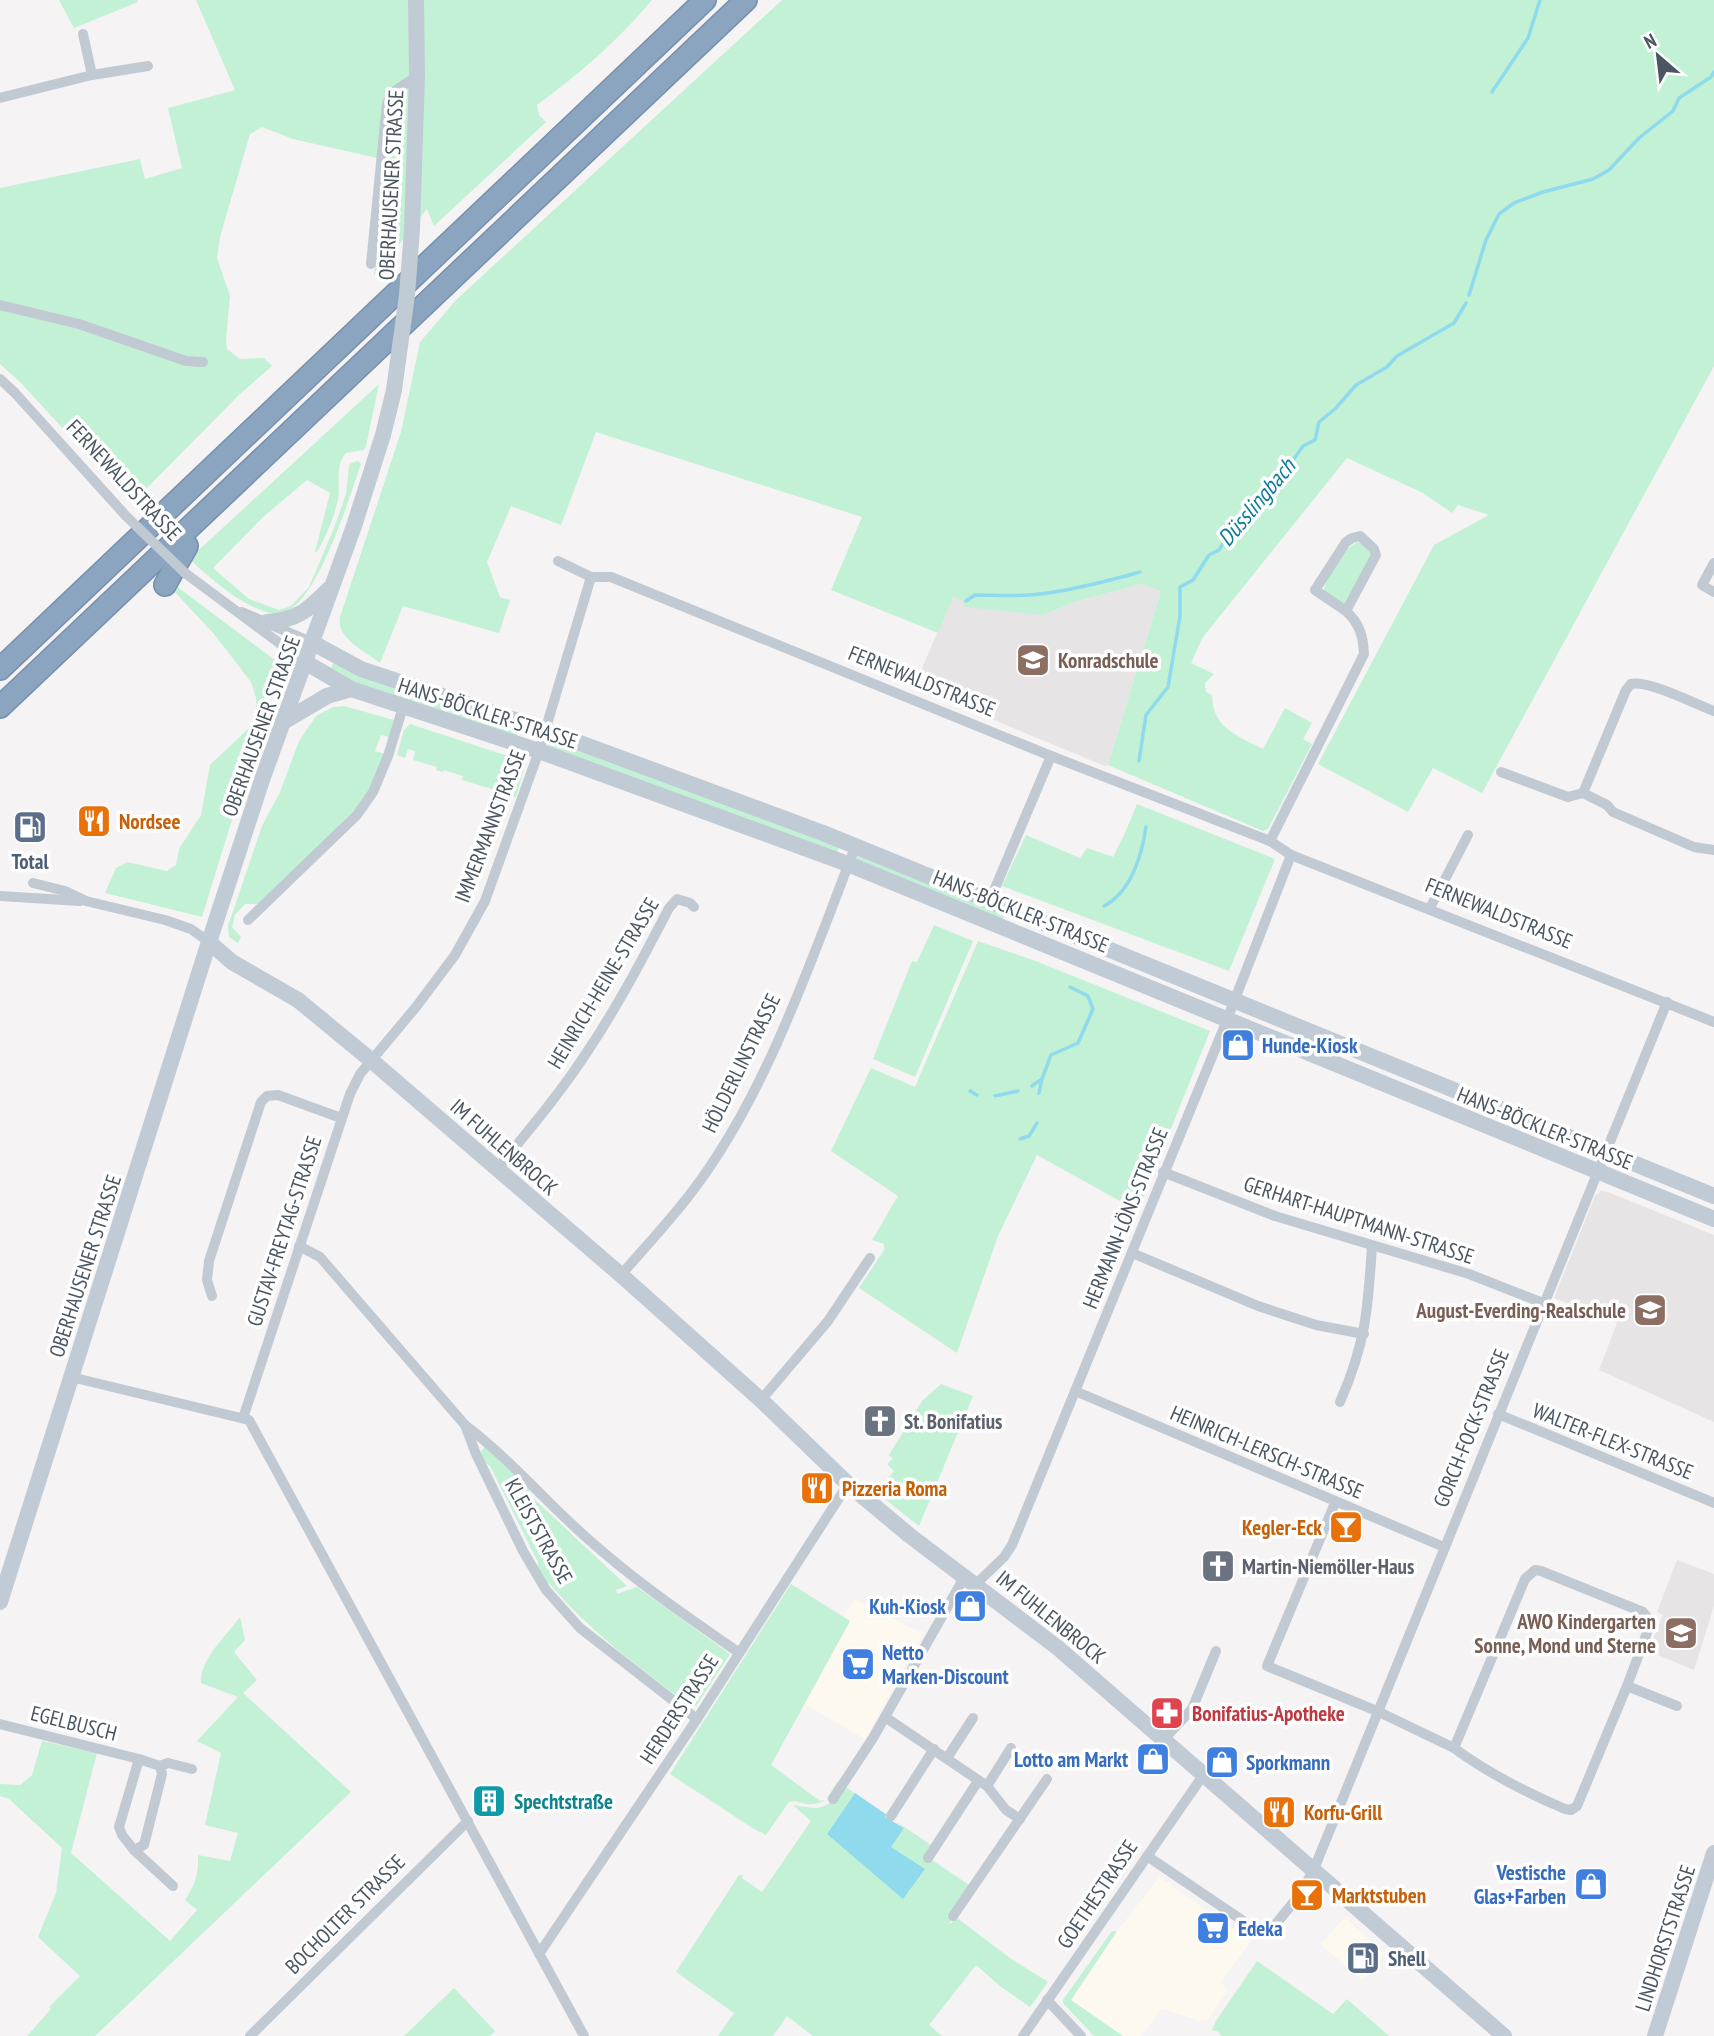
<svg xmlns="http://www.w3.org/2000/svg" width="1714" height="2036" viewBox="0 0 1714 2036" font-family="'PT Sans Narrow',sans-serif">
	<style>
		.commercial { fill: #fdf9ef }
		.education { fill: #e6e4e5 }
		.green { fill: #c3f1d5 }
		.water { fill: #90daee }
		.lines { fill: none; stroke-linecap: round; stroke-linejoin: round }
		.stream { stroke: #90daee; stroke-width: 3.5 }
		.highway-casing { stroke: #7690ad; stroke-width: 24 }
		.street { stroke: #c1cad2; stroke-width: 10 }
		.secondary { stroke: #c1cbd6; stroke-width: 16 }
		.highway { stroke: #8ba5c1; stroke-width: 21 }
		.street-bridge { stroke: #c1cad2; stroke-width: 10 }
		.secondary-bridge { stroke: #c1cbd6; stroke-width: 16 }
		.labels { text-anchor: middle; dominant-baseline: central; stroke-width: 7; stroke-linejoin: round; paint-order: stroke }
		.street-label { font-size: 21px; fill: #4a5661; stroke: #fff }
		.education-label { font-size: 21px; font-weight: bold; fill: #785e54; stroke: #fff; text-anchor: end }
		.food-label { font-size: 21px; font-weight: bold; fill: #c56008; stroke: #fff; text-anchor: start }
		.service-label { font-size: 21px; font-weight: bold; fill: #4e5e75; stroke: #fff }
		.shop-label { font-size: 21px; font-weight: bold; fill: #366cbe; stroke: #fff; text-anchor: start }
		.worship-label { font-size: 21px; font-weight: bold; fill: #5b616d; stroke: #fff; text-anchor: start }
		.health-label { font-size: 21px; font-weight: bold; fill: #be3a42; stroke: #fff; text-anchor: start }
		.culture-label { font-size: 21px; font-weight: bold; fill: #0d838f; stroke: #fff; text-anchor: start }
		.water-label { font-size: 23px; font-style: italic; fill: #0c7c9b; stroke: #fff }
	</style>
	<rect width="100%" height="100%" fill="#f5f3f3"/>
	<g class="commercial">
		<polygon points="855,1599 923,1634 865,1739 804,1704 850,1622 843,1617"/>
		<polygon points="1159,1877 1251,1941 1221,1983 1226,1987 1227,1992 1208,2020 1201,2021 1162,2009 1141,2036 1123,2036 1071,2000 1117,1931"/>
		<polygon points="1345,1917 1385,1954 1362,1980 1320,1944"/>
	</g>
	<g class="education">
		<polygon points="1141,584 1161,591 1108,765 1105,766 914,687 953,596 962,601 1043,615 1075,602"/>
		<polygon points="1601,1191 1608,1192 1714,1235 1714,1422 1599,1370 1617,1323 1554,1298 1595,1196"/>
		<polygon points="1677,1560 1714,1574 1714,1606 1694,1670 1648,1651 1663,1615 1657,1612"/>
	</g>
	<g class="green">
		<polygon points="59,0 137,0 138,2 74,28"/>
		<path d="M196,0H652C618,41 579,74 537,105L539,115L546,122L434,226L427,209L374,276L386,160L293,139L262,127L250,134L220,237L217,258L230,296L226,339L227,349L240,359L264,358L272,366L240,394L138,497L125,496L20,382L0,364V188L140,159L145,179L182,168L168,108L235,90Z"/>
		<path d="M782,0H1714V366L1482,793L1433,768L1408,812L1318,764L1434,545L1489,515L1458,505L1452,513L1423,493L1347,458L1203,637L1191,663L1214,674L1205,683L1206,692L1212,695C1212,728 1238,736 1263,749L1285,708L1312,723L1303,739L1312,744L1268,829L1263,831L1108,765L1161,591L1141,584L1075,602L1043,615L966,607L962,601L953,597L938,633L831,590L862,517L596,432L561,525L511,506L487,562L500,597L510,600L499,633L403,606L380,663C365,651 336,639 340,617L401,432L420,342L456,300Z"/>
		<path d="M379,384L366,446L364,450L346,453C334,467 341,483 338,500C334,517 326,537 317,552H315L330,493L307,480L263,517L213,568L249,599L279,610L291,606L309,587L334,528L346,494L349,466L351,463L358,461L361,464C349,497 317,607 281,613C254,618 208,576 189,559Z"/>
		<path d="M1359,542L1370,550L1371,556L1344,604L1324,593C1322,580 1346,544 1359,542Z"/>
		<polygon points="172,583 280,664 202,917 105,893 116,868 127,862 167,871 176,865 179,849 201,815 210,765 248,729 257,713 256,698 251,682 214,634 170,587"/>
		<polygon points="333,663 520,726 516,739 355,685 330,670"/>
		<polygon points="344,706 394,720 389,737 381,735 375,751 385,754 371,786 358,807 260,904 245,904 235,915 232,927 241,937 238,943 229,937 228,926 262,826 280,792 299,741 316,716 333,707"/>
		<polygon points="410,724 526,762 516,797 512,796 515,787 507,785 505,793 462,780 463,776 444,770 443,772 436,770 437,767 413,760 415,751 408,749 405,758 397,755 404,730"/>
		<polygon points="549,740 841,843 835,856 547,748"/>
		<polygon points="1137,804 1275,859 1229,971 1002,886 1026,835 1080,858 1087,848 1113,857 1125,833"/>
		<polygon points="858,855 1007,911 1001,922 856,860"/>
		<polygon points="934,925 973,941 915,1077 873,1059 912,961 917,962"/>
		<polygon points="978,941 1038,962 1210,1031 1138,1211 1037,1155 998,1236 957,1353 859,1288 884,1250 884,1244 872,1240 898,1196 831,1151 871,1068 915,1087"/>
		<polygon points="941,1384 973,1396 919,1526 876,1492 894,1471 887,1464 893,1459 889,1455 922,1401"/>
		<path d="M485,1447L528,1487L532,1497L627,1586L616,1590L617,1594L637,1587L730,1654L696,1706H690C640,1668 590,1632 549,1583L547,1584L537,1570L538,1562L490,1466L484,1462L481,1451Z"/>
		<path d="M791,1584L850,1621L771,1765L820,1801L826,1800L837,1782L842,1785C832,1796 823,1806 806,1804C799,1802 796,1800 789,1802L766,1835L754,1829L670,1774Z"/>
		<path d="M240,1617L245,1640L234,1652L257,1680L243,1693L351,1792L95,2036H27L51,2009L49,2007L80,1976L38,1937L56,1893L62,1848L9,1799L0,1796V1784L20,1785L32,1775L42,1741L97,1753L71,1853L170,1941L197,1910L185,1900C195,1885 199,1873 198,1855L230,1861L238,1833L205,1825L221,1753L197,1741L238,1697L201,1683C199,1660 227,1635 240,1617Z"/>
		<path d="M845,1787L855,1793L827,1835L890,1847L904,1828L894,1820L931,1845L923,1858L930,1863L932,1860L969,1885L947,1916L951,1920L949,1925L957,1918L1010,1958L1048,1982L1030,2007L1000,1986L976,1965L929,2025L942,2036H813L787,2016L773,2036H718L734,2013L676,1972L739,1875H743L742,1878L762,1892L811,1821L793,1805C823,1810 824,1811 845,1787Z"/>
		<polygon points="1112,1931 1117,1931 1071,2000 1123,2036 1094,2036 1063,2003 1063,2000"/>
		<polygon points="1257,1961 1333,2014 1347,1999 1389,2036 1221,2036 1219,2032 1212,2030 1216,2021"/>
		<polygon points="454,1988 495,2031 490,2036 404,2036"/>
	</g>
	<polygon class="water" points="855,1793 887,1815 885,1817 904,1828 891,1847 925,1869 903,1899 827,1834"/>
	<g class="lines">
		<g class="stream">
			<polyline points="1492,92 1528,38 1540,0"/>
			<polyline points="1469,295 1486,240 1499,214 1514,203 1543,192 1593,179 1609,170 1639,138 1673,111 1679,98 1711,77 1714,72"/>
			<path d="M966,601L975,595C996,595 1018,597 1040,594C1074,590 1108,581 1140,572"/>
			<polyline points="1139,761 1146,715 1168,687 1180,616 1180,587 1193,580 1209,555 1219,550 1231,530 1245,523 1250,505 1289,466 1303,446 1315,440 1319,422 1335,409 1356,385 1387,367 1397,356 1454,323 1466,303"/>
			<path d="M1104,906C1131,892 1142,855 1146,827"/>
			<polyline points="1032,1086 1042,1079 1051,1055 1078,1043 1093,1009 1088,996 1070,987"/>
			<polyline points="970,1091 977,1095"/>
			<polyline points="1039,1093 1042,1079"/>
			<polyline points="995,1096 1018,1091"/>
			<polyline points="1020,1139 1029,1136 1037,1123"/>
		</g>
		<g class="highway-casing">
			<g id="highway">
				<polyline points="165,585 187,546"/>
				<polyline points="0,669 705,0"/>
				<polyline points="0,707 746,0"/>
			</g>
		</g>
		<g class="street">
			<polyline points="83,34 92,75"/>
			<polyline points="0,98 92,75 148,66"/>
			<polyline points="371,264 387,103 395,91 417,76"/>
			<polyline points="0,305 79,324 186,361 203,362"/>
			<polyline points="0,379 15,393 126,516"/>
			<polyline points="558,561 591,577 611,577 1051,756 1270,841 1291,855 1714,1022"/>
			<polyline points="1714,563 1702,585 1714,592"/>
			<polyline points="185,573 305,662"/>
			<polyline points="242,612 313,643"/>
			<path d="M1714,711C1695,704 1649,680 1631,684L1626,690L1583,793L1607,805L1613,812L1694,847L1714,850"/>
			<polyline points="1501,772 1568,797 1583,793"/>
			<path d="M1270,841L1364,654C1363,636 1360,624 1346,611L1376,555L1374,549L1360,536L1352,538L1346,542L1315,590L1346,611"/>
			<polyline points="33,883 65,891 86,901 165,920 191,929 209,942"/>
			<polyline points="0,896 80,901"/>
			<polyline points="990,900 1051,756"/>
			<polyline points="1430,908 1468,835"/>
			<polyline points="248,920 357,815 373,792 388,756 403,707"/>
			<path d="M497,1169C529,1130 562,1091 589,1049C619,1004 644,956 669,908L677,899L690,903L694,907"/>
			<polyline points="1163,1172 1275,1216 1469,1274 1543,1303"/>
			<path d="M299,1246L320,1257L465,1425C510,1459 546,1502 588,1539C635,1581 686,1616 738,1652"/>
			<polyline points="1132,1253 1258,1306 1316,1325 1364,1334"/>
			<path d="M621,1275C644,1248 669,1222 691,1193C766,1096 811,960 856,845"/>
			<polyline points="212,1296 207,1280 209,1261 261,1102 267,1096 278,1095 341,1118"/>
			<polyline points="71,1377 249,1420 584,2036"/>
			<polyline points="1075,1391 1444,1547"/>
			<polyline points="761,1400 828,1321 870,1258"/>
			<path d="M1340,1402C1366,1343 1368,1308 1372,1246"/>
			<polyline points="1498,1414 1714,1503"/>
			<polyline points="243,1418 350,1094 360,1074 416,1007 455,955 485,901 539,751 591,577"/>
			<polyline points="465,1425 476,1454 523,1551 546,1590 580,1628 697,1719"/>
			<path d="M1335,1503L1267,1666L1377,1711L1454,1748L1525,1579L1535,1570L1541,1571L1643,1612L1651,1622L1627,1686L1577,1806L1571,1810L1565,1809C1525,1792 1489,1774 1454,1748"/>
			<polyline points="976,1584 1004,1557 1012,1545 1223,1030 1291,855"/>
			<polyline points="1627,1686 1677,1706"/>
			<polyline points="885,1717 987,1786 1006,1810 1020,1819"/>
			<polyline points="0,1724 139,1759 160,1766 162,1774 144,1845 134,1850 122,1835 119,1827 139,1759"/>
			<polyline points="1164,1739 1192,1709 1216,1651"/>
			<polyline points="947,1758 973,1718"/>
			<polyline points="160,1766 168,1763 192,1769"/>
			<polyline points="987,1786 1011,1748"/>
			<polyline points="833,1799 873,1738 965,1576"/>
			<polyline points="891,1816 934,1749"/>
			<polyline points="134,1850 173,1886"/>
			<polyline points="1147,1856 1258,1931 1265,1933 1271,1930 1301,1893 1314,1869 1667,1002"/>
			<polyline points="928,1858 978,1781"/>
			<polyline points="953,1916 1047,1779"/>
			<polyline points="539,1954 697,1719 848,1484"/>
			<polyline points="1047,2000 1081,2036"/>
			<polyline points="250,2036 468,1821"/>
			<polyline points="1023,2036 1204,1774"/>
		</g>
		<g class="secondary">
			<polyline points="412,229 417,76 416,0"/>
			<path d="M267,622C298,620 308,610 329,589"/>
			<polyline points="313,643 361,669 545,730 823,833 1714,1196"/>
			<polyline points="305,662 351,689 539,751 848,864 1714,1219"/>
			<polyline points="283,722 327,696 351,689"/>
			<polyline points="209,942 232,962 298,1000 372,1061 621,1275 761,1400 848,1484 909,1535 1058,1648 1504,2036"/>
			<polyline points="0,1602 209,942 263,777 354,526 383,435 394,390"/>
			<polyline points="1655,2036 1714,1853"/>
		</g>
		<use href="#highway" class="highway"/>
		<polyline class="street-bridge" points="126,516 185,573"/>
		<polyline class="secondary-bridge" points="394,390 407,295 412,229"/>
	</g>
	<defs>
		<g id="school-square" transform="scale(1.75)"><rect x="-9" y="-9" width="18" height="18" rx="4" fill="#8d6e63" stroke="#fff"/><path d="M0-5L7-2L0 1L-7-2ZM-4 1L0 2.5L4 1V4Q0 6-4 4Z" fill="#fff"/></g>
		<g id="restaurant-square" transform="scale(1.75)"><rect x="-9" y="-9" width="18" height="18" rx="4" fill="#e8710a" stroke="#fff"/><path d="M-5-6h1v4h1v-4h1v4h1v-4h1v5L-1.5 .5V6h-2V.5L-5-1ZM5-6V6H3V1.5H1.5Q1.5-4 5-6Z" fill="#fff"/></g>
		<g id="fuel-square" transform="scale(1.75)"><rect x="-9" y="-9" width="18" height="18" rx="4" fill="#5c6f8a" stroke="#fff"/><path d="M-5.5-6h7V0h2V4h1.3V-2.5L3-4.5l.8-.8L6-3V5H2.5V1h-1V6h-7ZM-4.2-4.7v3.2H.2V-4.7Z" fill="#fff"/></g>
		<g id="shop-square" transform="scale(1.75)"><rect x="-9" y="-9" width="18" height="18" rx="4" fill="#3f7fe0" stroke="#fff"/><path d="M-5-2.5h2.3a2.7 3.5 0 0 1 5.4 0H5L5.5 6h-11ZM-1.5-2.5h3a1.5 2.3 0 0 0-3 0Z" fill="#fff"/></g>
		<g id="church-square" transform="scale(1.75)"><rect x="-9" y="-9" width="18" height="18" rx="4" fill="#6b7280" stroke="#fff"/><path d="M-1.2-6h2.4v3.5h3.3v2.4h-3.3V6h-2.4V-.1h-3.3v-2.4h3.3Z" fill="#fff"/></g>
		<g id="bar-square" transform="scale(1.75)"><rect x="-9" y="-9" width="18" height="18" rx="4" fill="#e8710a" stroke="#fff"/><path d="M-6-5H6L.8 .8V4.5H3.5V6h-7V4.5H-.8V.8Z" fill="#fff"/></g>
		<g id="supermarket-square" transform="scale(1.75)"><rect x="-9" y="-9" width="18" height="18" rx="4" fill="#3f7fe0" stroke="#fff"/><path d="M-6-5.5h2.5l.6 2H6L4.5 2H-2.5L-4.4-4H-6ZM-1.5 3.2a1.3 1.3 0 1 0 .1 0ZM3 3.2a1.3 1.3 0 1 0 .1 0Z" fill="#fff"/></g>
		<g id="pharmacy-square" transform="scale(1.75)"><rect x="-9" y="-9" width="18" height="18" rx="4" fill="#e0444e" stroke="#fff"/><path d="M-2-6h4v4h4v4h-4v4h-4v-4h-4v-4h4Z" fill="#fff"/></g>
		<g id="building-square" transform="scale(1.75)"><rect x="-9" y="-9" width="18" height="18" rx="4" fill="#0f9aa8" stroke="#fff"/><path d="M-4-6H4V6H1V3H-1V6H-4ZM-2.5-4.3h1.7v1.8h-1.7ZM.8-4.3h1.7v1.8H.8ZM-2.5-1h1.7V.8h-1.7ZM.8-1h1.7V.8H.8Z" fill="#fff"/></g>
	</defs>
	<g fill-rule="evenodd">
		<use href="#school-square" x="1033" y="660"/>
		<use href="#restaurant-square" x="94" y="821"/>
		<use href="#fuel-square" x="30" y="827"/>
		<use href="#shop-square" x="1238" y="1045"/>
		<use href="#school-square" x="1650" y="1310"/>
		<use href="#church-square" x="880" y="1421"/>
		<use href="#restaurant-square" x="817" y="1488"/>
		<use href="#bar-square" x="1346" y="1527"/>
		<use href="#church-square" x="1218" y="1566"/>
		<use href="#shop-square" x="970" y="1606"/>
		<use href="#school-square" x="1681" y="1633"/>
		<use href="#supermarket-square" x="858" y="1664"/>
		<use href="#pharmacy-square" x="1167" y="1713"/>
		<use href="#shop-square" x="1153" y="1759"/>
		<use href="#shop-square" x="1222" y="1762"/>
		<use href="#building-square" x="489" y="1801"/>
		<use href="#restaurant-square" x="1279" y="1812"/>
		<use href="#shop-square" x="1591" y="1884"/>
		<use href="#bar-square" x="1307" y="1895"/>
		<use href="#supermarket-square" x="1213" y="1928"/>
		<use href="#fuel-square" x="1363" y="1958"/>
	</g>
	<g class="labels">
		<g class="street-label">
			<text transform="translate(391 185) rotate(-87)">OBERHAUSENER STRASSE</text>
			<text transform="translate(124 480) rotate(47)">FERNEWALDSTRASSE</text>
			<text transform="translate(922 681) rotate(22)">FERNEWALDSTRASSE</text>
			<text transform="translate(488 713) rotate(18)">HANS-BÖCKLER-STRASSE</text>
			<text transform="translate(261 726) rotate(-70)">OBERHAUSENER STRASSE</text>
			<text transform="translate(490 826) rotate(-69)">IMMERMANNSTRASSE</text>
			<text transform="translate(1021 911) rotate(22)">HANS-BÖCKLER-STRASSE</text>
			<text transform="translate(1499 913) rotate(22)">FERNEWALDSTRASSE</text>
			<text transform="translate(603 983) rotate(-59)">HEINRICH-HEINE-STRASSE</text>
			<text transform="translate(741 1063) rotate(-64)">HÖLDERLINSTRASSE</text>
			<text transform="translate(1545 1128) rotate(22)">HANS-BÖCKLER-STRASSE</text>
			<text transform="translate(504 1147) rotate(41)">IM FUHLENBROCK</text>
			<text transform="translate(1125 1218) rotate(-68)">HERMANN-LÖNS-STRASSE</text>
			<text transform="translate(1359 1220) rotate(18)">GERHART-HAUPTMANN-STRASSE</text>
			<text transform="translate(284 1231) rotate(-72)">GUSTAV-FREYTAG-STRASSE</text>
			<text transform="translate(85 1266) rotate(-72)">OBERHAUSENER STRASSE</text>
			<text transform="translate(1471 1428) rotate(-68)">GORCH-FOCK-STRASSE</text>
			<text transform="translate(1613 1441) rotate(22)">WALTER-FLEX-STRASSE</text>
			<text transform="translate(1267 1452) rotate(23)">HEINRICH-LERSCH-STRASSE</text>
			<text transform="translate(539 1531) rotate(61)">KLEISTSTRASSE</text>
			<text transform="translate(1051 1617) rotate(39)">IM FUHLENBROCK</text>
			<text transform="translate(679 1709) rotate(-57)">HERDERSTRASSE</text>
			<text transform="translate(74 1723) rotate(14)">EGELBUSCH</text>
			<text transform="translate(1097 1894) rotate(-56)">GOETHESTRASSE</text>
			<text transform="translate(345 1914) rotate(-45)">BOCHOLTER STRASSE</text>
			<text transform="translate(1665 1938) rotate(-72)">LINDHORSTSTRASSE</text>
		</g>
		<g class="education-label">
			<text x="1058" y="660" text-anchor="start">Konradschule</text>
			<text x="1626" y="1310">August-Everding-Realschule</text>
			<text x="1656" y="1621">AWO Kindergarten<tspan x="1656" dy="24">Sonne, Mond und Sterne</tspan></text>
		</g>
		<g class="food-label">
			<text x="119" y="821">Nordsee</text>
			<text x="842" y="1488">Pizzeria Roma</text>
			<text x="1322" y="1527" text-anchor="end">Kegler-Eck</text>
			<text x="1304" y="1812">Korfu-Grill</text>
			<text x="1332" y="1895">Marktstuben</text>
		</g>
		<g class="service-label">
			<text x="30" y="861">Total</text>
			<text x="1388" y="1958" text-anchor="start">Shell</text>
		</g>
		<g class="shop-label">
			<text x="1262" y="1045">Hunde-Kiosk</text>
			<text x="946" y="1606" text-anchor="end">Kuh-Kiosk</text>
			<text x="882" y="1652">Netto<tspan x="882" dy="24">Marken-Discount</tspan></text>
			<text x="1128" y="1759" text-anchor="end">Lotto am Markt</text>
			<text x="1246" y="1762">Sporkmann</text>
			<text x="1566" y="1872" text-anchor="end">Vestische<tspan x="1566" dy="24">Glas+Farben</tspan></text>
			<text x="1238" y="1928">Edeka</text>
		</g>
		<g class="worship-label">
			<text x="904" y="1421">St. Bonifatius</text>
			<text x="1242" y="1566">Martin-Niemöller-Haus</text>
		</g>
		<g class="health-label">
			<text x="1192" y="1713">Bonifatius-Apotheke</text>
		</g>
		<g class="culture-label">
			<text x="514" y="1801">Spechtstraße</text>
		</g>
		<g class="water-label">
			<text transform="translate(1256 502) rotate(-50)">Düsslingbach</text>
		</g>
	</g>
	<g transform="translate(1658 56) rotate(332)" stroke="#ffffff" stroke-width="5" paint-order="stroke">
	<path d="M0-5L12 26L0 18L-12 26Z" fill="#4a5661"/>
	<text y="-10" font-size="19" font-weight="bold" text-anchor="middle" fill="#4a5661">N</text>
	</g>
</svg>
